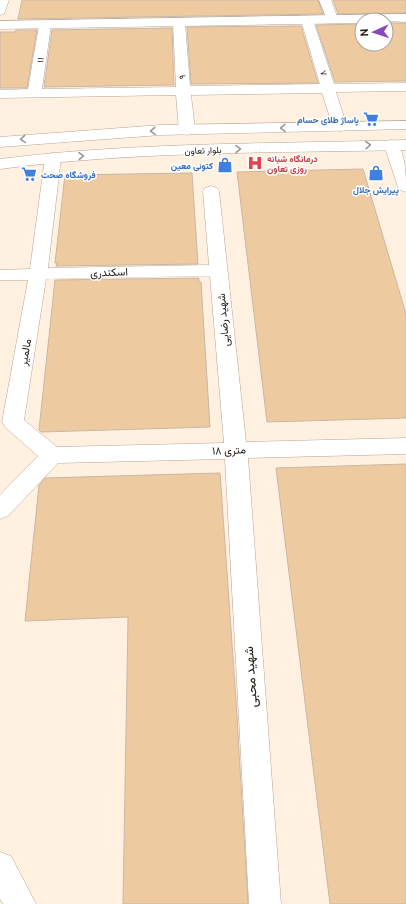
<svg xmlns="http://www.w3.org/2000/svg" width="406" height="904" viewBox="0 0 406 904" font-family="Cabin,Vazirmatn,sans-serif">
	<style>
		.building { fill: #eecaa1; stroke: #c9b7a4 }
		.lines { fill: none; stroke-linecap: round; stroke-linejoin: round }
		.minor-casing { stroke: #b6a591; stroke-width: 1 }
		.tertiary-casing { stroke: #b6a591; stroke-width: 1 }
		.secondary-casing { stroke: #b6a591; stroke-width: 1 }
		.minor { fill: #fff; fill-rule: evenodd }
		.tertiary { fill: #fff; fill-rule: evenodd }
		.secondary { fill: #fff; fill-rule: evenodd }
		.oneway { stroke: #9a9793 }
		.labels { text-anchor: middle; dominant-baseline: central; stroke-width: 3; stroke-linejoin: round; paint-order: stroke }
		.far-street-label { font-size: 9px; fill: #1e1810; stroke: #fff }
		.far-shop-label { font-size: 9px; font-weight: bold; fill: #366cbe; stroke: #fff; text-anchor: end }
		.far-health-label { font-size: 9px; font-weight: bold; fill: #be3a42; stroke: #fff; text-anchor: start }
		.street-label { font-size: 11px; fill: #1e1810; stroke: #fff }
		.near-street-label { font-size: 13px; fill: #1e1810; stroke: #fff }
	</style>
	<rect width="100%" height="100%" fill="#fff0e0"/>
	<g class="building">
		<polygon points="22,0 318,0 323,14 18,19"/>
		<polygon points="333,0 406,0 406,13 338,14"/>
		<polygon points="386,23 406,23 406,81 335,82 316,25 362,24 362,44 386,44"/>
		<polygon points="301,26 318,83 191,84 187,27"/>
		<polygon points="172,28 174,85 44,87 52,30"/>
		<polygon points="16,30 37,30 27,88 0,88 0,32 15,32"/>
		<polygon points="363,169 406,314 406,418 267,422 237,172"/>
		<polygon points="192,173 198,264 56,266 57,263 55,263 65,175"/>
		<polygon points="199,278 199,282 201,282 210,427 41,432 39,430 55,280"/>
		<polygon points="406,464 406,904 330,904 276,468"/>
		<polygon points="220,473 236,700 248,904 123,904 128,617 25,621 39,485 45,478"/>
	</g>
	<g class="lines">
		<g class="minor-casing">
			<g id="minor">
				<polygon points="319,0 331,0 338,19 336,22 328,22"/>
				<polygon points="307,16 311,17 313,20 334,84 406,83 406,91 336,92 347,127 345,130 340,131 335,130 333,127 322,93 191,95 195,130 192,133 187,135 182,133 179,130 176,95 0,98 0,90 28,89 39,25 40,22 50,22 51,25 42,89 176,87 173,23 175,20 183,20 185,23 190,86 320,84 301,20 303,17"/>
				<path d="M53,153L59,155L61,158L48,268L209,265L203,191L205,188L211,186L217,188L219,191L246,442L406,438V454L248,458L281,904H249L225,459L58,463L8,516L0,519V495L38,456L5,427L2,422L28,280H0V270L30,269L45,158L47,155ZM210,276L224,443L57,447L24,420L46,279Z"/>
				<polygon points="0,852 11,856 36,904 3,904 0,899"/>
			</g>
		</g>
		<g class="tertiary-casing">
			<g id="tertiary">
				<polygon points="0,0 9,0 4,14 0,15"/>
				<polygon points="406,14 406,22 362,20 362,23 0,29 0,21"/>
				<path d="M392,140L397,142C406,157 406,175 406,192L400,190L398,187L384,145L387,142Z"/>
			</g>
		</g>
		<g class="secondary-casing">
			<g id="secondary">
				<polygon points="406,121 406,129 161,135 0,147 0,137 161,125"/>
				<path d="M406,140V150C271,153 134,151 0,169V159C134,142 271,144 406,140Z"/>
			</g>
		</g>
		<use href="#minor" class="minor"/>
		<use href="#tertiary" class="tertiary"/>
		<use href="#secondary" class="secondary"/>
	</g>
	<defs><path id="oneway-chevron" d="M-2-3.5L2.5 0L-2 3.5" fill="none" stroke-width="1.6" stroke-linecap="round" stroke-linejoin="round"/></defs>
	<g class="oneway">
		<use href="#oneway-chevron" transform="translate(283 128) rotate(179)"/>
		<use href="#oneway-chevron" transform="translate(153 131) rotate(177)"/>
		<use href="#oneway-chevron" transform="translate(23 139) rotate(175)"/>
		<use href="#oneway-chevron" transform="translate(368 145) rotate(-2)"/>
		<use href="#oneway-chevron" transform="translate(238 149) rotate(-2)"/>
		<use href="#oneway-chevron" transform="translate(81 156) rotate(-3)"/>
	</g>
	<defs>
		<g id="supermarket-bare" transform="scale(1.2)"><path d="M-6-5.5h2.5l.6 2H6L4.5 2H-2.5L-4.4-4H-6ZM-1.5 3.2a1.3 1.3 0 1 0 .1 0ZM3 3.2a1.3 1.3 0 1 0 .1 0Z" fill="#3f7fe0" stroke="#fff" stroke-width="2.5" paint-order="stroke"/></g>
		<g id="hospital-bare" transform="scale(1.2)"><path d="M-5-5h3v3.5h4V-5h3V5h-3V1.5h-4V5h-3Z" fill="#e0444e" stroke="#fff" stroke-width="2.5" paint-order="stroke"/></g>
		<g id="shop-bare" transform="scale(1.2)"><path d="M-5-2.5h2.3a2.7 3.5 0 0 1 5.4 0H5L5.5 6h-11ZM-1.5-2.5h3a1.5 2.3 0 0 0-3 0Z" fill="#3f7fe0" stroke="#fff" stroke-width="2.5" paint-order="stroke"/></g>
	</defs>
	<g fill-rule="evenodd">
		<use href="#supermarket-bare" x="371" y="119"/>
		<use href="#hospital-bare" x="255" y="163"/>
		<use href="#shop-bare" x="225" y="165"/>
		<use href="#shop-bare" x="376" y="173"/>
		<use href="#supermarket-bare" x="29" y="174"/>
	</g>
	<g class="labels">
		<g class="far-street-label">
			<text transform="translate(40 60) rotate(-80)">۱۱</text>
			<text transform="translate(324 73) rotate(72)">۷</text>
			<text transform="translate(182 77) rotate(-93)">۹</text>
			<text transform="translate(203 150) rotate(-2)">بلوار تعاون</text>
		</g>
		<g class="far-shop-label">
			<text x="359" y="119">پاساژ طلای حسام</text>
			<text x="213" y="165">کتونی معین</text>
			<text x="41" y="174" text-anchor="start">فروشگاه صحت</text>
			<text x="376" y="189" text-anchor="middle">پیرایش جلال</text>
		</g>
		<g class="far-health-label">
			<text x="267" y="158">درمانگاه شبانه<tspan x="267" dy="10">روزی تعاون</tspan></text>
		</g>
		<g class="street-label">
			<text transform="translate(109 272) rotate(-2)">اسکندری</text>
			<text transform="translate(223 320) rotate(-95)">شهید رضایی</text>
			<text transform="translate(25 352) rotate(-81)">مالمیر</text>
			<text transform="translate(229 450) rotate(-2)">۱۸ متری</text>
		</g>
		<g class="near-street-label">
			<text transform="translate(250 677) rotate(-94)">شهید محبی</text>
		</g>
	</g>
	<g transform="translate(374 32) rotate(267)"><circle r="19" fill="#ffffff" stroke="#a5a39f"/>
	<path d="M0-3L7 15L0 10L-7 15Z" fill="#8748bd"/>
	<text y="-6" font-size="11" font-weight="bold" text-anchor="middle" fill="#1e1810">N</text>
	</g>
</svg>
